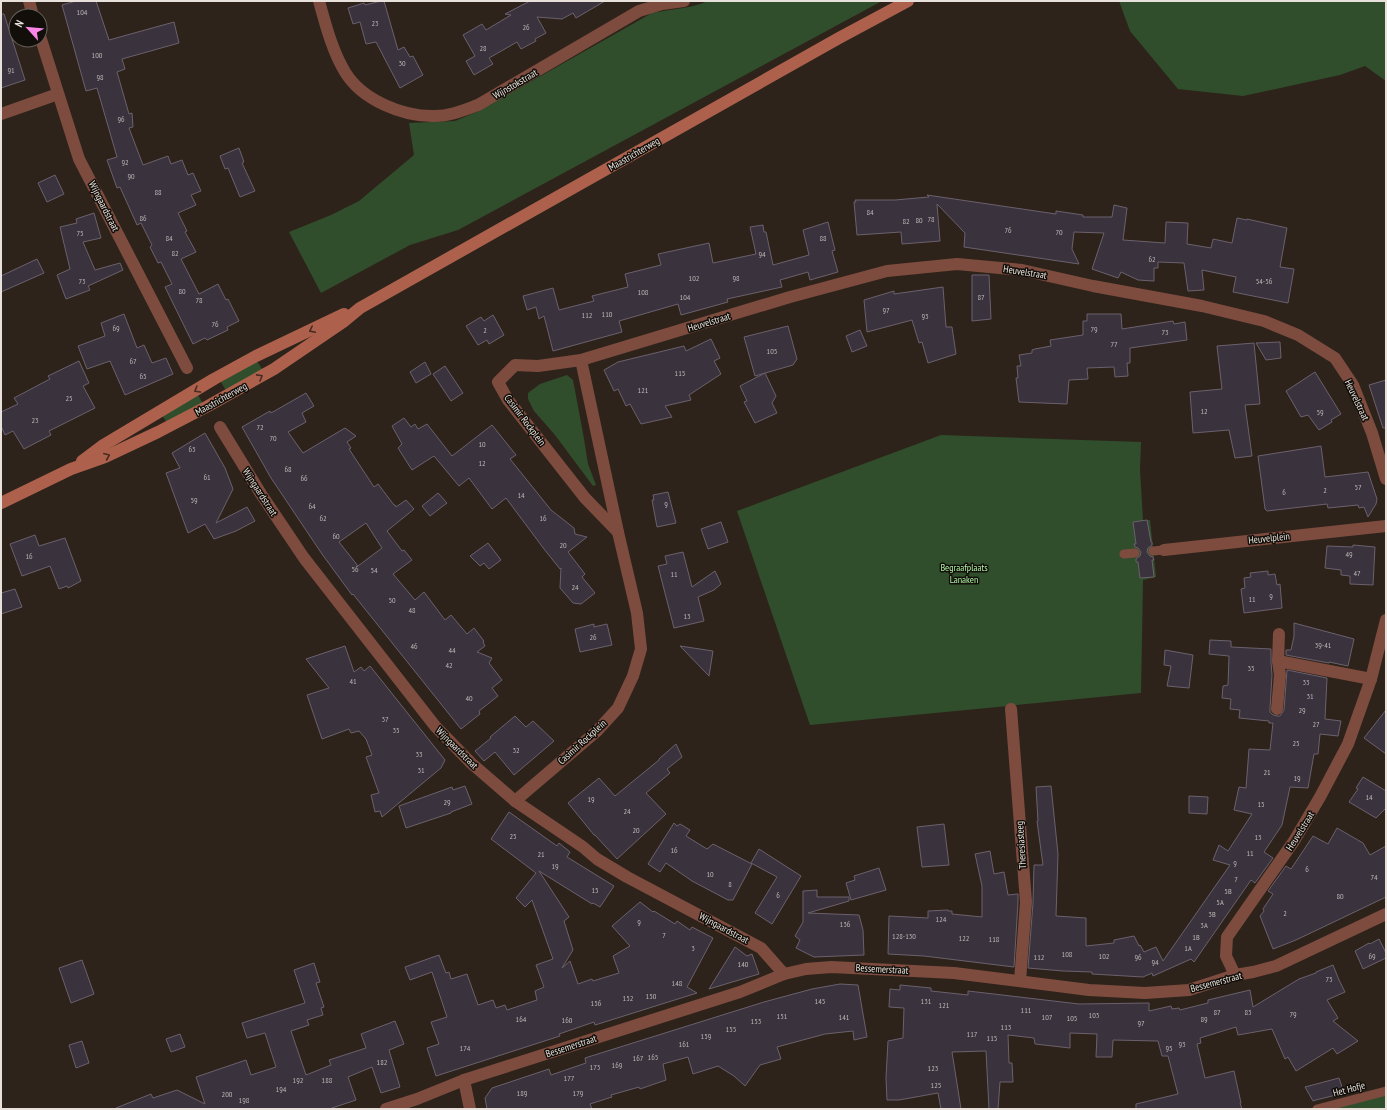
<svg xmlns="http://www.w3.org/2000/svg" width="1387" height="1110" viewBox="0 0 1387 1110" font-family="'PT Sans Narrow',sans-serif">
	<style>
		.green { fill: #304e2b }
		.building { fill: #3a323d; stroke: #6a616d; fill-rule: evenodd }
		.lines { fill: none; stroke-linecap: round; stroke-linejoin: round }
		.lane { stroke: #7d4c3f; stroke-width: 9 }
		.street { stroke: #7d4c3f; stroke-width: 12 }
		.secondary { stroke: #ad614c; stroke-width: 12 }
		.oneway { stroke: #482b21 }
		.labels { text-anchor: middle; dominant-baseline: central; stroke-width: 3; stroke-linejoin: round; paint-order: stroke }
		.number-label { font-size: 8px; fill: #bcb5b4 }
		.street-label { font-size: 10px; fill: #e8e1db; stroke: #120e0a }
		.park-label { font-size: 10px; fill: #aef2a4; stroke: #120e0a }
	</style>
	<rect width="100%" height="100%" fill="#2e231a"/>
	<g class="green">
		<path d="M708,1H882L458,230L410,245L321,293L289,232L331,215L359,201L414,155L409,123L455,121L479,111L652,13C671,9 690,9 708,1Z"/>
		<polygon points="1119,1 1386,1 1386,81 1365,66 1340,75 1243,96 1178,89 1130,31"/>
		<polygon points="257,361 262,369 226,391 221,382"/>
		<polygon points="567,375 573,380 583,433 588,464 596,485 593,486 555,435 534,411 528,399 528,393 540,384"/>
		<polygon points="198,395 203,404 167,423 162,415"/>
		<polygon points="941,435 1141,442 1140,470 1143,520 1150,520 1156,577 1143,580 1141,693 810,725 737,511"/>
		<polygon points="1386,1094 1386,1109 1330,1109"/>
	</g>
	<g class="building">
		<polygon points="76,1 96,1 109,40 174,22 179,43 122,59 125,69 117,72 129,114 132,113 133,127 129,128 143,165 168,156 171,164 182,160 188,175 193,173 201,191 191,195 196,205 178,213 187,231 185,232 196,252 181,259 199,294 218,284 226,300 228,299 239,321 227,327 228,330 207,340 205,338 193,344 165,287 172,284 161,262 158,263 150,247 152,245 141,223 137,225 120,187 117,188 107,160 117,157 97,88 86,91 62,5"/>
		<polygon points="381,1 384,1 398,50 404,47 410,57 413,56 423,75 400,88 376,42 366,44 360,22 353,24 348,8 364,3 365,5"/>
		<polygon points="530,1 605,1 576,18 573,13 562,19 537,17 546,33 535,39 536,41 521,49 517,42 489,58 493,64 474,75 466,61 475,56 463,35 482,24 486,30 511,15 505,14"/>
		<polygon points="1,14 4,14 25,80 1,88"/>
		<polygon points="239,148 244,162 242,163 255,191 240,197 228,168 225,169 220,156"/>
		<polygon points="55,175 64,194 47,202 38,183"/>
		<polygon points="927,195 1056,214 1056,211 1083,215 1083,217 1112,217 1114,205 1127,208 1123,240 1165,243 1166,222 1188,223 1187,244 1211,248 1213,239 1232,243 1237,218 1247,220 1247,219 1287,228 1280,267 1294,269 1288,303 1233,292 1236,277 1202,270 1204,290 1188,291 1184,263 1158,262 1158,268 1154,268 1154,281 1138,280 1121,272 1118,278 1092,269 1104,233 1074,232 1072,249 1079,264 964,247 965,233 937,204 940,241 902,244 901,232 857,235 854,202 856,202 855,200 895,200 929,197"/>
		<polygon points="94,213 101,238 83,242 95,270 120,263 123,270 88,286 90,290 66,299 57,275 70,269 60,227 77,223 76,219"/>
		<polygon points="828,222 835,250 832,251 838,272 810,280 808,272 780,280 782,287 727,299 728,302 681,315 678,304 619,321 622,332 553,351 544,316 539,319 536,307 527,310 523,296 553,288 559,310 594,301 592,296 628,287 625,274 661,265 658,254 709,243 713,263 756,254 750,227 763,225 764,232 766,232 773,265 809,255 803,230"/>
		<polygon points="37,259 44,273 1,292 1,276"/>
		<polygon points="972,275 989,275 991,319 972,321"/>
		<polygon points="943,287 946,327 952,327 956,354 928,363 922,342 919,343 912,320 867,332 864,300 894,291 894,294"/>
		<polygon points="124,314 137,348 144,345 152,363 166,358 173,374 125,395 110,361 87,369 78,346 105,336 101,323"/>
		<polygon points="1087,314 1121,314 1122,329 1173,321 1174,324 1185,322 1187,340 1130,348 1130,363 1127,363 1128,376 1115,377 1114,367 1087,368 1088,379 1069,380 1067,404 1019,402 1016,378 1018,378 1017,366 1021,366 1019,355 1032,353 1032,350 1035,349 1051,346 1050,340 1083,335 1083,321 1087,321"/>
		<polygon points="493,315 504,335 489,344 487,340 478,345 466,326 481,317 484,321"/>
		<polygon points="788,326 797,359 793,365 755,376 744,337"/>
		<polygon points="860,330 867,346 852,352 846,336"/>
		<polygon points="711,339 720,358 714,361 721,374 689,395 691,400 665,406 672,417 641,424 630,404 626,406 618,389 614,391 604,370 618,362 684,346 686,351"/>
		<polygon points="1280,342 1281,358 1266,360 1256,343"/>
		<polygon points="1254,343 1260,404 1245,405 1252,456 1235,458 1229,430 1193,433 1190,392 1222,389 1217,346"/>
		<polygon points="79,361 89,383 83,386 95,408 49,431 51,435 24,449 13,431 5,435 1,426 1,412 18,404 14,398 50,379 48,376"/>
		<polygon points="425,362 431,374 416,383 410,372"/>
		<polygon points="445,366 463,393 451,401 433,374"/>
		<polygon points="1315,372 1341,414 1331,420 1332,422 1319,430 1308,415 1301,417 1286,391"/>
		<polygon points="765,373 776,396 772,403 777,413 755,423 744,402 747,401 740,386"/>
		<polygon points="1386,380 1386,428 1383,428 1369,385"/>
		<path d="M306,393L314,406L302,413L306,422L288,432L303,453L345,428L356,436L347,442L351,448L349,449L374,487L378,484L394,505H395L396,507L406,500L414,509L387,531L402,551L404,550L412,560L393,574L415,600L424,592L445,620L451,615L467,634L474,628L484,641L483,642L485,646L477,652L492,658L489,663L502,680L492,688L498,696L479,711L480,714L461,729L353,594L352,595L322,554L271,478L242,427L270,411L271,413ZM366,523L382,548L358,566L339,542Z"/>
		<polygon points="404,418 411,427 415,424 418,429 427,424 452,456 492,425 516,455 510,459 551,510 574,528 575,534 587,537 568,552 585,574 582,577 595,593 581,604 573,603 560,588 561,568 560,569 544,549 506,498 492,509 469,478 459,486 434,456 412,470 398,448 402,444 392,426"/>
		<polygon points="205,433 225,468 233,489 216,523 247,507 255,521 236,531 214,539 205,524 188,533 166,473 180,468 172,453"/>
		<polygon points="1321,446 1325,477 1368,472 1377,499 1376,504 1368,517 1364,507 1359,508 1358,505 1328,508 1327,504 1267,511 1265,509 1258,456"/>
		<polygon points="668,492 676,523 657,527 652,500 654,500 653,495"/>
		<polygon points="438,493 447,503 430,516 422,506"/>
		<polygon points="1147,520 1151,542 1152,542 1152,545 1148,548 1147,552 1150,556 1153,557 1154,560 1152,560 1154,577 1140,578 1138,562 1136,562 1136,559 1140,556 1141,552 1138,548 1135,547 1134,544 1136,544 1133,522"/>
		<polygon points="721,522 728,542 708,549 701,529"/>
		<polygon points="35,535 39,546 65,538 81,581 68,588 67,586 59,589 50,566 22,576 10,544"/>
		<polygon points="488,543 501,560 489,569 484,563 480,566 470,556"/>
		<polygon points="1353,545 1375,547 1373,585 1350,584 1350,576 1341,575 1341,570 1325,568 1327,546 1353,547"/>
		<polygon points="683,552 692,587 715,571 721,584 714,590 698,597 704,621 674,628 658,566 667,564 665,556"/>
		<polygon points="1268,571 1268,575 1275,574 1277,585 1280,584 1282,608 1244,613 1241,589 1245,588 1244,578 1251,577 1250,573"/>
		<polygon points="15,589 22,607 1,614 1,593"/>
		<polygon points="1294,623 1354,639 1348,666 1329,662 1329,663 1286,655 1286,650 1291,650 1294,636"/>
		<polygon points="594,624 594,627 607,624 612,645 580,652 575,629"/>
		<polygon points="1210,640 1231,641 1231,647 1271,649 1271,662 1272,675 1270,708 1270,712 1273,715 1277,716 1280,716 1284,710 1287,670 1327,678 1325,719 1341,721 1338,736 1320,734 1318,754 1314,754 1308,788 1290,787 1282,825 1264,852 1273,858 1255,883 1251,880 1194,962 1191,959 1153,976 1152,973 1143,977 1092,974 1092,972 1063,971 1028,968 1033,903 1034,865 1043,865 1037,821 1038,821 1036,787 1051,786 1058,854 1056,916 1086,918 1086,946 1114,943 1114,940 1134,936 1139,946 1140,945 1144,952 1156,947 1163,961 1230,865 1213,860 1219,845 1228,851 1252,814 1234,810 1239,787 1246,788 1249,749 1270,750 1273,723 1269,723 1269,721 1239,718 1240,710 1230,709 1231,699 1222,698 1223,686 1228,685 1229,656 1209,654"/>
		<polygon points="345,646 354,672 361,667 364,671 370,666 445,760 441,768 382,817 380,811 375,812 371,795 379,793 366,757 372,755 366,739 359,731 351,733 349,729 322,739 307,695 329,688 306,659"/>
		<polygon points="680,646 713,651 709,676"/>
		<polygon points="1165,650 1193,655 1189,688 1167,686 1171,666 1164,665"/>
		<polygon points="1386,710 1386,754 1364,738"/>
		<polygon points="515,716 526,727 533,721 554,741 514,775 495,752 484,761 475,751 491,738 490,737"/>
		<polygon points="676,744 682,757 667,769 670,773 646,793 666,814 617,859 595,835 594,835 568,803 599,778 615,796 659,760 659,759"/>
		<polygon points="1363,777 1386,791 1386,808 1376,818 1349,802 1358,789 1356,788"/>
		<polygon points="465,786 472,804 451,812 451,813 406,828 399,806 452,787 453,790"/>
		<polygon points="1189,796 1208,797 1207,814 1189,813"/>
		<polygon points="509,812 557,846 559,843 570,852 567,857 614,886 600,907 593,903 592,904 539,871 569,917 564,921 573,950 562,968 570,961 578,984 592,979 593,981 619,973 613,956 630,946 612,926 640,902 653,912 654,911 675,924 677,921 690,930 692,927 713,938 687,987 697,993 595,1025 594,1022 559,1034 560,1036 436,1076 427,1048 439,1044 431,1022 447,1017 432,972 410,980 405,967 439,955 446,973 449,972 451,979 467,974 478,1005 493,1000 496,1008 505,1005 507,1010 537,1000 535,991 544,987 536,965 553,959 532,900 525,907 516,898 536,873 491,839"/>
		<polygon points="674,823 677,826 680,824 690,830 686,836 707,849 713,844 752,864 733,900 728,900 692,881 666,863 660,872 648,864"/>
		<polygon points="944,824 949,865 922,867 917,827"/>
		<polygon points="1337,828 1363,843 1370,855 1386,846 1386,897 1296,940 1273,949 1260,916 1264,911 1263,909 1273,894 1268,891 1286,866 1291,869 1313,836 1328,844"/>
		<polygon points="759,849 801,876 772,924 755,913 777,877 751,863"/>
		<polygon points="990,851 994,874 1004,872 1008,895 1018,894 1018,902 1014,967 924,956 888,954 889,916 928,918 928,911 948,910 948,911 952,911 952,914 982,917 982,886 975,854"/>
		<polygon points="879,868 886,890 851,900 846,883 855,880 854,876"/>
		<polygon points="817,890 817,897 849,897 849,901 808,913 859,915 863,930 864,955 814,957 796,948 800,940 795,936 803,922 803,891"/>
		<polygon points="1379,939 1386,953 1386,958 1363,969 1355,951 1369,943 1370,944"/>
		<polygon points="735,947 747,956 752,954 759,974 709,989"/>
		<polygon points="82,960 94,994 71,1003 59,968"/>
		<polygon points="314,963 320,982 316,983 324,1007 321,1008 323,1015 307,1020 309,1025 291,1031 306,1075 331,1065 329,1060 366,1048 361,1034 395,1021 404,1044 389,1050 400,1087 381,1093 372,1067 348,1077 356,1100 329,1109 116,1109 116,1108 151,1094 153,1098 177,1090 205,1104 196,1077 246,1060 251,1075 276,1067 265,1033 247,1038 242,1023 305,1003 294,970"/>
		<polygon points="1333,965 1339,980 1345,992 1327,1000 1338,1018 1333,1021 1358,1041 1337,1054 1333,1048 1296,1071 1288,1057 1285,1059 1272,1029 1238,1035 1236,1027 1200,1038 1201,1043 1197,1044 1205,1078 1234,1071 1241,1103 1240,1103 1242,1109 1136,1109 1136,1104 1178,1094 1168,1056 1162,1056 1158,1041 1113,1040 1112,1057 1096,1057 1097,1034 1070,1033 1070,1048 1035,1044 1034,1038 1008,1035 1009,1063 1012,1063 1013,1082 1000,1082 998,1109 989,1109 986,1051 952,1052 961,1109 941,1109 938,1093 899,1100 887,1100 886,1078 888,1041 903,1038 904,1008 889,1007 890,989 900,990 900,985 931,988 931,991 968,995 968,991 1079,1004 1149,1003 1149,1011 1171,1006 1172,1009 1179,1008 1180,1010 1208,1003 1208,1000 1250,990 1253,1007 1299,979 1316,973 1316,972"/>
		<polygon points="840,984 858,985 867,1037 854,1040 853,1031 825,1034 777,1047 781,1059 760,1065 745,1086 734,1076 718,1066 693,1074 688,1057 663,1064 666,1080 640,1089 639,1087 611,1095 612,1097 590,1104 592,1109 487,1109 485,1098 492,1088 549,1069 551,1075 586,1063 585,1058 764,1002 812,989"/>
		<polygon points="180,1034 185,1047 171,1052 166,1039"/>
		<polygon points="82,1041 89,1063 76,1068 69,1045"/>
		<polygon points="1339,1078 1344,1093 1316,1100 1313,1101 1305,1087"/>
	</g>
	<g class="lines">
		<g class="lane">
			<polyline points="1153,551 1164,550"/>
			<polyline points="1124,554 1135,553"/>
			<polyline points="1317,1109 1386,1091"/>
		</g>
		<g class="street">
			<polyline points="29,1 33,16"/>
			<path d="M319,1C326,26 332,50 345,72C362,100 403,117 435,116C450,116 464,110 478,105L639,11L662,4L684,1"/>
			<polyline points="40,36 79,159 187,368"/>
			<polyline points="1,114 58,94"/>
			<polyline points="220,427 261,494 304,558 435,726 471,763 515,801 583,847 597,859 627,877 761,948 784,974"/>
			<polyline points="618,532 585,498 508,400 498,382 515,365 538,366 581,360 790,297 887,271 957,264 1022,270 1093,286 1202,306 1264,321 1298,335 1335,358 1353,385 1372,433 1386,479"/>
			<polyline points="1164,550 1386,526"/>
			<polyline points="1278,661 1279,634"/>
			<polyline points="1011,709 1026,902 1020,981"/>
			<polyline points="1277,709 1280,675 1278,661 1371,679"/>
			<polyline points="515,801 597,731 618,708 633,676 641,649 637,613 618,532 581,360"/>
			<polyline points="1235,975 1226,956 1227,937 1294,841 1320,797 1348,744 1371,679 1386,620"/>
			<polyline points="464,1080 470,1109"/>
			<polyline points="386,1109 417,1099 464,1080 740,992 784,974 806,969 831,967 954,973 1089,990 1145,993 1189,990 1235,975 1253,972 1276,966 1386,914"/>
		</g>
		<g class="secondary">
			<polyline points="82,461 102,446 214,379 256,356 344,314"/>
			<polyline points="1,503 71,469 105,457 158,432 208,406 274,369 343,322 360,308 839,38 908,1"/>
		</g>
	</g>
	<defs><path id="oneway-chevron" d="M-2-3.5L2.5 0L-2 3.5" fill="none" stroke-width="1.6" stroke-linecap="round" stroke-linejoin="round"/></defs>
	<g class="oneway">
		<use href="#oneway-chevron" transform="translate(312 330) rotate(153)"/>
		<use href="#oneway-chevron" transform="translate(260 377) rotate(-29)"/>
		<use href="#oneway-chevron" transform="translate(197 390) rotate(149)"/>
		<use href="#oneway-chevron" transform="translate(107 456) rotate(-23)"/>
	</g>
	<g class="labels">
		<g class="number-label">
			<text x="82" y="12">104</text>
			<text x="375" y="23">23</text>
			<text x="526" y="27">26</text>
			<text x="483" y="48">28</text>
			<text x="97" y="55">100</text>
			<text x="402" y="63">30</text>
			<text x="11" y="70">91</text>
			<text x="100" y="77">98</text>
			<text x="121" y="119">96</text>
			<text x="125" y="162">92</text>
			<text x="131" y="176">90</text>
			<text x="158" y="192">88</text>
			<text x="870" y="212">84</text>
			<text x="143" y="218">86</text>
			<text x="931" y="219">78</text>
			<text x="919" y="220">80</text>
			<text x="906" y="221">82</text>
			<text x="1008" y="230">76</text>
			<text x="1059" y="232">70</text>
			<text x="80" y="233">75</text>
			<text x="169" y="238">84</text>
			<text x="823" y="238">88</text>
			<text x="175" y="253">82</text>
			<text x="762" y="254">94</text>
			<text x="1152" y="259">62</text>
			<text x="694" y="278">102</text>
			<text x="736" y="278">98</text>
			<text x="82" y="281">73</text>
			<text x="1264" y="281">54-56</text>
			<text x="182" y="291">80</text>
			<text x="643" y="292">108</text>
			<text x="685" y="297">104</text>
			<text x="981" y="297">87</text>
			<text x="199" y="300">78</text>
			<text x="886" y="310">97</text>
			<text x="607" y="314">110</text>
			<text x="587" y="315">112</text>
			<text x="925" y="316">93</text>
			<text x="215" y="324">76</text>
			<text x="116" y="328">69</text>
			<text x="1094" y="329">79</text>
			<text x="485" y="330">2</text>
			<text x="1165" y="332">73</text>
			<text x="1114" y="344">77</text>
			<text x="772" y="351">105</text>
			<text x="133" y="361">67</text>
			<text x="680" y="373">115</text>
			<text x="143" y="376">65</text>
			<text x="643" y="390">121</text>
			<text x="69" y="398">25</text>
			<text x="1204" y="411">12</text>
			<text x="1320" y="412">59</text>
			<text x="35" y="420">23</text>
			<text x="260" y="427">72</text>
			<text x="273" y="438">70</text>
			<text x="482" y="444">10</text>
			<text x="192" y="449">63</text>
			<text x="482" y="463">12</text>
			<text x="288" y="469">68</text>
			<text x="207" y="477">61</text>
			<text x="304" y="478">66</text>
			<text x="1358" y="487">57</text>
			<text x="1325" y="490">2</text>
			<text x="1284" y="492">6</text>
			<text x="521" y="495">14</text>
			<text x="194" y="500">59</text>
			<text x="666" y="504">9</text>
			<text x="312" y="506">64</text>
			<text x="323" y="518">62</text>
			<text x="543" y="518">16</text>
			<text x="336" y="536">60</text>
			<text x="563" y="545">20</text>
			<text x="1349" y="554">49</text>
			<text x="29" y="556">16</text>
			<text x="355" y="569">56</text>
			<text x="374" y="570">54</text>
			<text x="1357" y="573">47</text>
			<text x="674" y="574">11</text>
			<text x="575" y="587">24</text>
			<text x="1271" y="596">9</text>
			<text x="1252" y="599">11</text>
			<text x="392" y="600">50</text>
			<text x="412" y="610">48</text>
			<text x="687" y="616">13</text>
			<text x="593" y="637">26</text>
			<text x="1323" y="645">39-41</text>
			<text x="414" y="646">46</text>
			<text x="452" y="650">44</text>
			<text x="449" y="665">42</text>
			<text x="1251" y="668">35</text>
			<text x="353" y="681">41</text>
			<text x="1306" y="682">33</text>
			<text x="1310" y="696">31</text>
			<text x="469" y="698">40</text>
			<text x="1302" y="710">29</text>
			<text x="385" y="719">37</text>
			<text x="1316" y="724">27</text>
			<text x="396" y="730">35</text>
			<text x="1296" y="743">25</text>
			<text x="516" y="750">32</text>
			<text x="419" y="754">33</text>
			<text x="421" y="770">31</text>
			<text x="1267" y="772">21</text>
			<text x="1297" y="778">19</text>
			<text x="1369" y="797">14</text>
			<text x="591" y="799">19</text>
			<text x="447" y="802">29</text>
			<text x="1261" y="804">15</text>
			<text x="627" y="811">24</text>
			<text x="636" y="830">20</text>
			<text x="513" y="836">25</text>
			<text x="1258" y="837">13</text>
			<text x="674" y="850">16</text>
			<text x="1250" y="853">11</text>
			<text x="541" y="854">21</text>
			<text x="1235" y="863">9</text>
			<text x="555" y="866">19</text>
			<text x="1307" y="869">6</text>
			<text x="710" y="874">10</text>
			<text x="1374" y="877">74</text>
			<text x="1236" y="879">7</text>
			<text x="730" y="884">8</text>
			<text x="595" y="890">15</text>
			<text x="1228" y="891">5B</text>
			<text x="778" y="895">6</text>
			<text x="1340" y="896">80</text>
			<text x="1220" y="902">5A</text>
			<text x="1285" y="913">2</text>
			<text x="1212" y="914">3B</text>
			<text x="941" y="919">124</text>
			<text x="639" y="922">9</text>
			<text x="845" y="924">136</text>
			<text x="1204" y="925">3A</text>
			<text x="664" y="935">7</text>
			<text x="904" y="936">128-130</text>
			<text x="1196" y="937">1B</text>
			<text x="964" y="938">122</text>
			<text x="994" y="939">118</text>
			<text x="693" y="948">3</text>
			<text x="1188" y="948">1A</text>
			<text x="1067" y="954">108</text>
			<text x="1104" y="956">102</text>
			<text x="1372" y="956">69</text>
			<text x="1039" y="957">112</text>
			<text x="1138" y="957">96</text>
			<text x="1155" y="962">94</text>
			<text x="743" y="964">140</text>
			<text x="1329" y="979">73</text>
			<text x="677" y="983">148</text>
			<text x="651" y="996">150</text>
			<text x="628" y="998">152</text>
			<text x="820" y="1001">145</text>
			<text x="926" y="1001">131</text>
			<text x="596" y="1003">156</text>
			<text x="944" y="1005">121</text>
			<text x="1026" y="1010">111</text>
			<text x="1217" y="1012">87</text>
			<text x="1248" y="1012">83</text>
			<text x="1293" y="1014">79</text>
			<text x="1094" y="1015">103</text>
			<text x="782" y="1016">151</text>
			<text x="844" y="1017">141</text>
			<text x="1047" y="1017">107</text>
			<text x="1072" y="1018">105</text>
			<text x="521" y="1019">164</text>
			<text x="1204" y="1019">89</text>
			<text x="567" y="1020">160</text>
			<text x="756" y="1021">153</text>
			<text x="1141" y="1023">97</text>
			<text x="1006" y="1027">113</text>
			<text x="731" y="1029">155</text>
			<text x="972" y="1034">117</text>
			<text x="706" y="1036">159</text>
			<text x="992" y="1038">115</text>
			<text x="684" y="1044">161</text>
			<text x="1182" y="1044">93</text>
			<text x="465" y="1048">174</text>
			<text x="1169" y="1048">95</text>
			<text x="653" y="1057">165</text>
			<text x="638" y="1058">167</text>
			<text x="382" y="1062">182</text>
			<text x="617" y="1065">169</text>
			<text x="595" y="1067">173</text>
			<text x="933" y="1068">123</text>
			<text x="569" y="1078">177</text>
			<text x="298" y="1080">192</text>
			<text x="327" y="1080">188</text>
			<text x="936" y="1085">125</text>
			<text x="281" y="1089">194</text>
			<text x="522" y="1093">189</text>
			<text x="578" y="1093">179</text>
			<text x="227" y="1094">200</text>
			<text x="244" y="1100">198</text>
		</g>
		<g class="street-label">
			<text transform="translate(515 84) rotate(-30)">Wijnstokstraat</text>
			<text transform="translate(634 154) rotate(-30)">Maastrichterweg</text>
			<text transform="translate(104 206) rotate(63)">Wijngaardstraat</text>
			<text transform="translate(1025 272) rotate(9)">Heuvelstraat</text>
			<text transform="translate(709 322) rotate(-17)">Heuvelstraat</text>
			<text transform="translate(221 399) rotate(-29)">Maastrichterweg</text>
			<text transform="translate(1357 400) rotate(65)">Heuvelstraat</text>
			<text transform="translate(525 420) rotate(53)">Casimir Rockplein</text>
			<text transform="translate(260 492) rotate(57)">Wijngaardstraat</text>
			<text transform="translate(1269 538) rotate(-6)">Heuvelplein</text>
			<text transform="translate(582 742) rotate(-42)">Casimir Rockplein</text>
			<text transform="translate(457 748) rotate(45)">Wijngaardstraat</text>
			<text transform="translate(1300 831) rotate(-58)">Heuvelstraat</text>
			<text transform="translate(1021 845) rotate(-94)">Theresiasteeg</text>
			<text transform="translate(724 928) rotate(28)">Wijngaardstraat</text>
			<text transform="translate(882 969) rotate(3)">Bessemerstraat</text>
			<text transform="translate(1216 982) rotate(-15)">Bessemerstraat</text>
			<text transform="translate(571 1046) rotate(-18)">Bessemerstraat</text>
			<text transform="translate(1349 1089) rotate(-15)">Het Hofje</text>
		</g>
		<g class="park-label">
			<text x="964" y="567">Begraafplaats<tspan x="964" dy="12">Lanaken</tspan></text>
		</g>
	</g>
	<rect width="1387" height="1110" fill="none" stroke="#e8e1db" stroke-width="4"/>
	<g transform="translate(28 28) rotate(297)"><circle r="19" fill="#120e0a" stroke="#68625e"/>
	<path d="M0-3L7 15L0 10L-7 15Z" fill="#fa87e7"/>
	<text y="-6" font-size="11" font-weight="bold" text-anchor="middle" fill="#e8e1db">N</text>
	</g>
</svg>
